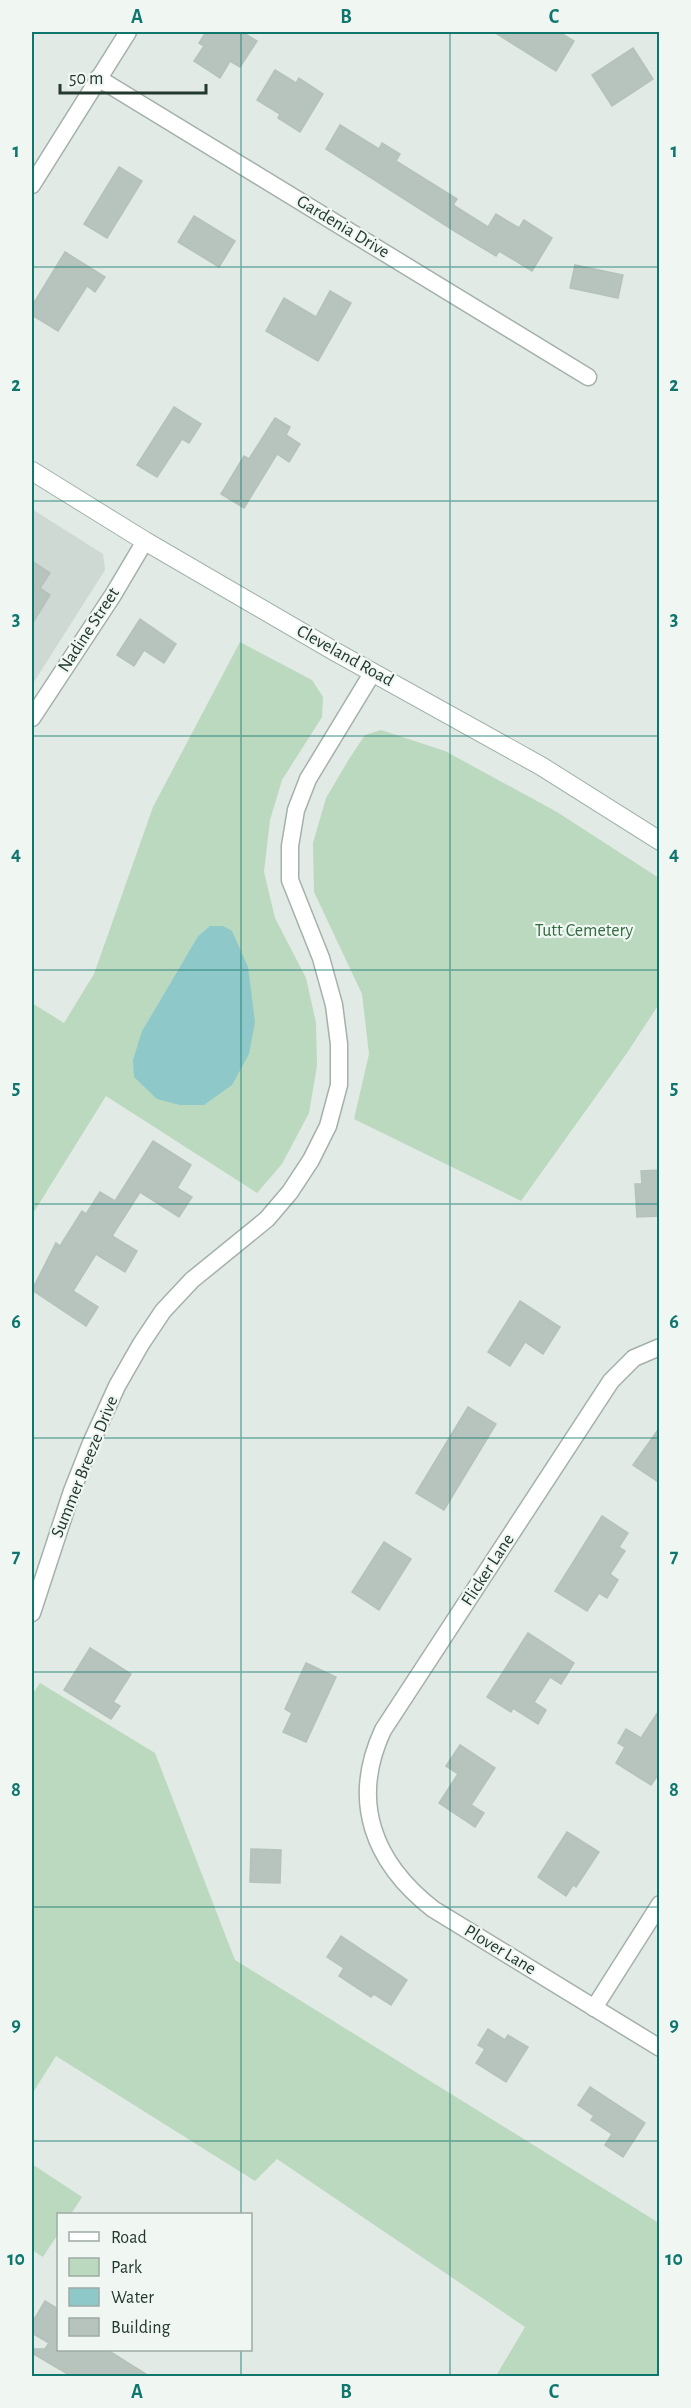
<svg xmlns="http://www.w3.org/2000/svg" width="691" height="2408" viewBox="0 0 691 2408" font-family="'Alegreya Sans',sans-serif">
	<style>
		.built { fill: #cfd9d3 }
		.green { fill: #bbd9bf; fill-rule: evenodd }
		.water { fill: #8ec8c9 }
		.building { fill: #b6c4bd; stroke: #b4c2ba; stroke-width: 1.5 }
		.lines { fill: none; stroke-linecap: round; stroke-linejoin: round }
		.minor-casing { stroke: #a4b1aa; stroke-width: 19 }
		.secondary-casing { stroke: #a1b4aa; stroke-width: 20 }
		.minor { stroke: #fff; stroke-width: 16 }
		.secondary { stroke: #fff; stroke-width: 18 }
		.grid { fill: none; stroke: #0f766e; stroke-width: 1.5; stroke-opacity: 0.55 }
		.labels { text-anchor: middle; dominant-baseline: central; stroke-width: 4.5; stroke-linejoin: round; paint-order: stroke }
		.street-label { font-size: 18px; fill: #23382f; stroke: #f0f7f3 }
		.park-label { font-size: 18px; fill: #326b40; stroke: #f0f7f3 }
		.neatline { fill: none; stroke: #0f766e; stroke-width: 2 }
		.grid-label { font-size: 20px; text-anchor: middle; font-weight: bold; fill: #0f766e }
	</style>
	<rect width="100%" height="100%" fill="#e1eae4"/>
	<polygon class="built" points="32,509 103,554 105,570 32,685"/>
	<g class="green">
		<path d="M240,642L312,680L323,697L322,717L282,780L270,820L264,872L275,918L306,978L316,1023L317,1066L309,1113L282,1164L257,1193L106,1096L32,1215V1003L64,1023L94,974L153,807ZM210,926L142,1031L198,936Z"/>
		<polygon points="381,730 445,751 557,812 659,878 659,1004 627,1053 521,1201 354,1119 369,1054 362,994 314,892 313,843 326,798 349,759 365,735"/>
		<polygon points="40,1683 155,1753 235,1960 659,2223 659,2376 496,2376 525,2327 277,2159 255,2181 56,2056 32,2094 32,1695"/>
		<polygon points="32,2164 82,2197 71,2214 58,2214 58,2234 43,2257 32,2250"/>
	</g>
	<polygon class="water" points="210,926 223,926 232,931 248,967 255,1022 249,1054 232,1085 204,1105 180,1105 157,1099 134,1077 133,1060 142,1031 198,936"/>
	<g class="building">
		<polygon points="206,32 242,32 257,41 240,67 230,61 220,78 194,61 204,46 199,43"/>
		<polygon points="494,32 559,32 574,41 556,71"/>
		<polygon points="633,48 653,79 612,106 592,75"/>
		<polygon points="275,70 296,83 299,78 323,94 300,132 278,118 280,114 257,100"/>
		<polygon points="340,125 379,149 382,143 400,154 396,161 457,199 453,205 488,227 496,214 519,228 524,220 552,238 532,271 499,251 496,256 456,232 326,149"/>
		<polygon points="119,167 142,181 107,238 84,224"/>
		<polygon points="194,216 235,241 219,267 178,242"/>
		<polygon points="65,252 105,277 95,292 87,286 58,331 32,315 32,306"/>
		<polygon points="575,265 623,275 618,298 570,288"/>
		<polygon points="330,291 351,303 318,361 266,331 284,298 316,317"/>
		<polygon points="174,407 201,424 189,443 182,439 157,477 137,465"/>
		<polygon points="275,418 290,427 286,435 300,444 289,462 277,454 244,508 221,494 244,456 249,459"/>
		<polygon points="32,561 50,573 40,588 50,595 32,624"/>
		<polygon points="140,619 176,644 164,663 144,650 134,666 117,655"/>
		<polygon points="153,1141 191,1165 177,1188 192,1197 179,1217 140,1192 112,1236 137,1251 125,1272 96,1254 73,1291 98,1307 86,1326 32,1290 56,1243 60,1246 82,1211 86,1214 100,1192 115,1201"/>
		<polygon points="660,1170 660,1216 637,1217 635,1184 642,1184 641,1171"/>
		<polygon points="520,1301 560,1327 543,1354 525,1342 510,1366 488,1352"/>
		<polygon points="468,1407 496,1424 444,1510 416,1493"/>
		<polygon points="660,1427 660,1483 633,1465"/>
		<polygon points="602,1516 628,1533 619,1547 625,1551 610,1574 618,1580 607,1598 599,1593 587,1611 555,1591"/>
		<polygon points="384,1542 411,1559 379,1610 352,1592"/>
		<polygon points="528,1633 574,1663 561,1684 550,1677 534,1702 546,1710 538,1724 513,1708 511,1712 487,1697"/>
		<polygon points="90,1648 131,1674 113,1702 120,1706 111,1719 64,1690"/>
		<polygon points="306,1663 336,1677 306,1742 283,1732 292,1713 285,1709"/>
		<polygon points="660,1709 660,1772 651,1785 616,1763 625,1747 618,1743 626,1729 641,1738"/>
		<polygon points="460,1745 495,1768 471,1805 484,1813 475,1827 439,1803 458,1774 446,1766"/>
		<polygon points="567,1832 599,1852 576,1887 573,1885 566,1896 538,1877"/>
		<polygon points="251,1849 281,1850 280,1883 250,1882"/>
		<polygon points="341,1936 407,1980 391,2005 374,1994 371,1997 339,1976 344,1968 327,1957"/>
		<polygon points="488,2029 505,2040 508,2035 528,2047 506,2082 476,2063 485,2049 478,2045"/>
		<polygon points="590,2087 645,2123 623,2157 605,2145 612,2134 591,2120 594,2116 578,2105"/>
		<polygon points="45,2301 58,2309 58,2349 106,2349 149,2376 71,2376 32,2353 32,2349 45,2349 49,2343 32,2333 32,2323"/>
	</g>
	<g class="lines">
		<g class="minor-casing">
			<g id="minor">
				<polyline points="98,78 588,377"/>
				<polyline points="32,185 128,32"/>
				<polyline points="32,718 113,595 145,541"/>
				<path d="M660,1347L634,1358L611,1381L383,1730C350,1801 373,1862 433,1909L660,2048"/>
				<polyline points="32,1613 72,1491 91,1443 117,1386 141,1344 163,1311 192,1280 267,1219 290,1192 311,1160 328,1126 339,1085 339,1044 334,1005 321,958 290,880 290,846 296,810 308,779 373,672"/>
				<polyline points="594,2008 660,1904"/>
			</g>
		</g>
		<g class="secondary-casing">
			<polyline id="secondary" points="32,471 145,541 334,651 541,766 660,841"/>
		</g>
		<use href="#minor" class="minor"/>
		<use href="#secondary" class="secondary"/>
	</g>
	<path class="grid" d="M241,32V2214M450,32V2376M32,267H660M32,501H660M32,736H660M32,970H660M32,1204H660M32,1438H660M32,1672H660M32,1907H660M32,2141H660M241,2350V2376"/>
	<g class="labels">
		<g class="street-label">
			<text transform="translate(343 227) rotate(31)">Gardenia Drive</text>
			<text transform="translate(89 630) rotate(-57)">Nadine Street</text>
			<text transform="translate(345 656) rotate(29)">Cleveland Road</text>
			<text transform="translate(85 1467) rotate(-68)">Summer Breeze Drive</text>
			<text transform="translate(488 1570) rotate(-57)">Flicker Lane</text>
			<text transform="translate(500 1950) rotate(31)">Plover Lane</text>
		</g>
		<g class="park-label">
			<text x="584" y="931">Tutt Cemetery</text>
		</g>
	</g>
	<rect width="691" height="2408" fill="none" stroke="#f0f7f3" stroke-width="66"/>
	<rect x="57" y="2213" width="195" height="138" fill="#f0f7f3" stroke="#9eaba5" stroke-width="1.5"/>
	<rect x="69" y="2232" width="30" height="9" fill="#ffffff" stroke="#9eaba5" stroke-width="1.5"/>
	<text x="111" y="2243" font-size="18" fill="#23382f">Road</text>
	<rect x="69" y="2258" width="30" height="18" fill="#bbd9bf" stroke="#9eaba5" stroke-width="1.5"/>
	<text x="111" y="2273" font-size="18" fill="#23382f">Park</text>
	<rect x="69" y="2288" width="30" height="18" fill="#8ec8c9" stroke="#9eaba5" stroke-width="1.5"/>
	<text x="111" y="2303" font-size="18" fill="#23382f">Water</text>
	<rect x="69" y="2318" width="30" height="18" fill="#b6c4bd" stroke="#9eaba5" stroke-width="1.5"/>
	<text x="111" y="2333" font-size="18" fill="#23382f">Building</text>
	<path d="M60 84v9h146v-9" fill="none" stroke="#23382f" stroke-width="3"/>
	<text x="69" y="84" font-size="18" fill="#23382f" stroke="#f0f7f3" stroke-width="4.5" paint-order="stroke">50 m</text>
	<rect x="33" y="33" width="625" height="2342" class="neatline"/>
	<g class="grid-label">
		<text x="137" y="23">A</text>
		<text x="346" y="23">B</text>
		<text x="554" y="23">C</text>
		<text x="16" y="157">1</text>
		<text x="674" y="157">1</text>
		<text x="16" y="391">2</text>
		<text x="674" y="391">2</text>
		<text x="16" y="625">3</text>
		<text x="674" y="625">3</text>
		<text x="16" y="860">4</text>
		<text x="674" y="860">4</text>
		<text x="16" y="1094">5</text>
		<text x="674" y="1094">5</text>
		<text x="16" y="1328">6</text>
		<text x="674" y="1328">6</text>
		<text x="16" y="1562">7</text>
		<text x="674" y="1562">7</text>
		<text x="16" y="1796">8</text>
		<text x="674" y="1796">8</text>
		<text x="16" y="2031">9</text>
		<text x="674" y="2031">9</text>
		<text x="16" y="2265">10</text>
		<text x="674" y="2265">10</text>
		<text x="137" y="2398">A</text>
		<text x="346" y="2398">B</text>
		<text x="554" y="2398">C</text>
	</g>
</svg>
